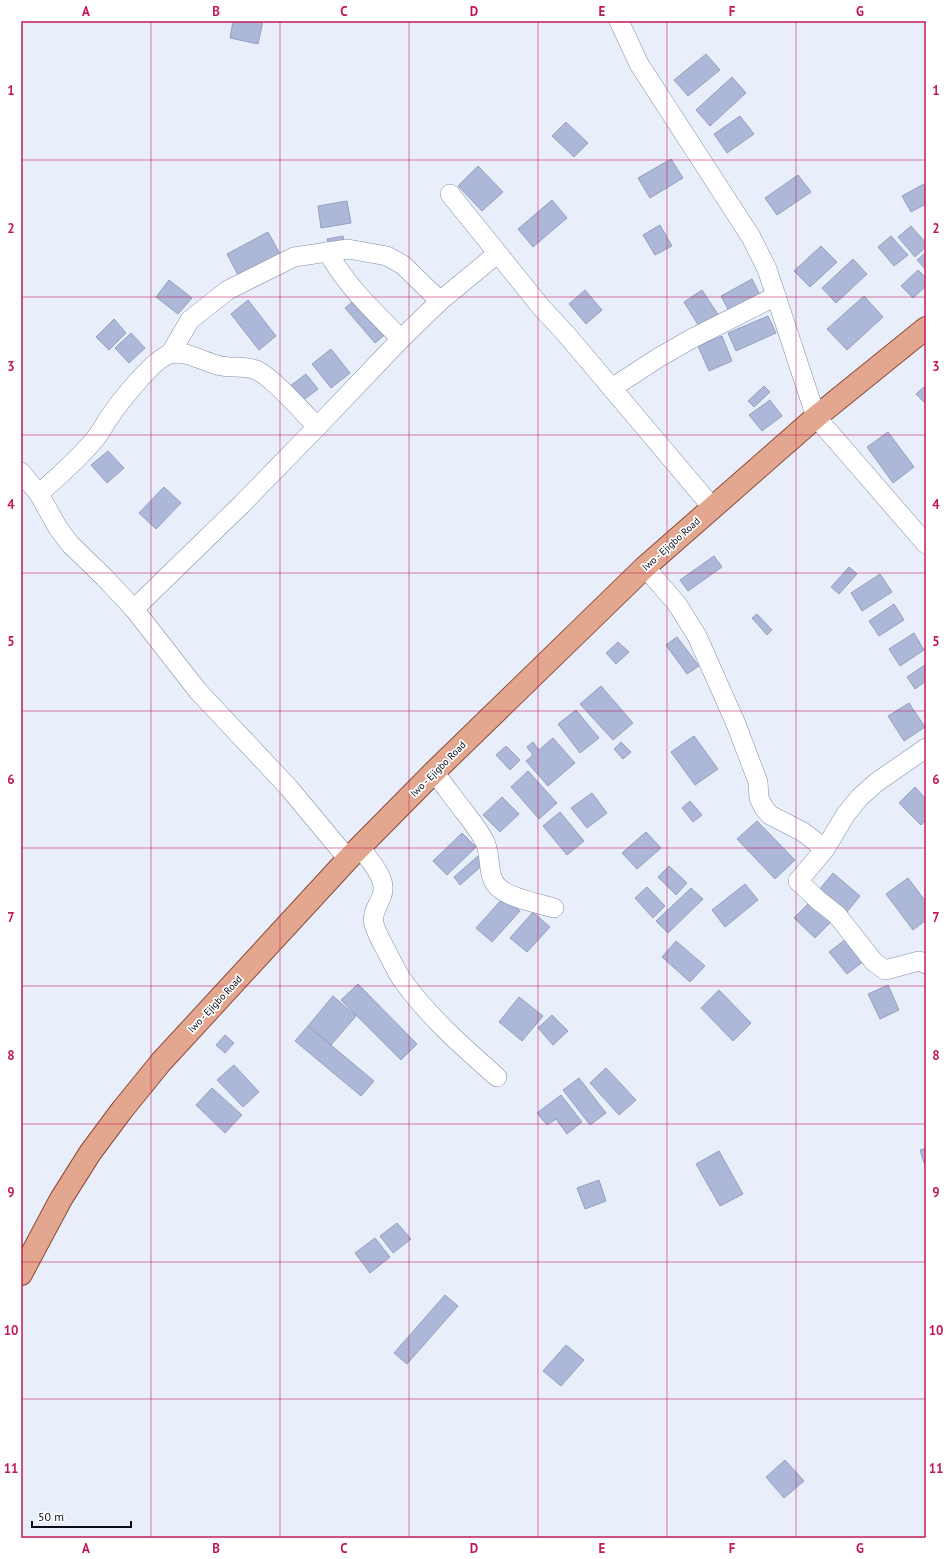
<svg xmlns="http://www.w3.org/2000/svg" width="947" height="1559" viewBox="0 0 947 1559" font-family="'PT Sans',sans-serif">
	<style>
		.building { fill: #adb8d8; stroke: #94a0bf }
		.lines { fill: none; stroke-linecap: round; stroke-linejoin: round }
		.minor-casing { stroke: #838eac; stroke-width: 20 }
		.major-casing { stroke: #8b4b35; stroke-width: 24 }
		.minor { stroke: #fff; stroke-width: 19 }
		.major { stroke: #e3a78f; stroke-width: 22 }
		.grid { fill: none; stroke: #c2185b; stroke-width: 1; stroke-opacity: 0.55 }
		.labels { text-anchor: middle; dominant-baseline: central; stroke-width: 3.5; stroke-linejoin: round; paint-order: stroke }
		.street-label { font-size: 10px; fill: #090d18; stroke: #fff }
		.neatline { fill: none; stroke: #c2185b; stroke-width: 1.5 }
		.grid-label { font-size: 13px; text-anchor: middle; font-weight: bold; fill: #c2185b }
	</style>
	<rect width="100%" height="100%" fill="#e9eefb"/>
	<g class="building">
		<polygon points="233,21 263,21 258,44 230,38"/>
		<polygon points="706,54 720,70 688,96 674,80"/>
		<polygon points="732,77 746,93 710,126 696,110"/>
		<polygon points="740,116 754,134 727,153 714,134"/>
		<polygon points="566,122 588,143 574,157 552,136"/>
		<polygon points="671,159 683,178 650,198 638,178"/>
		<polygon points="478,166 503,192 482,211 458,186"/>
		<polygon points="798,175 811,192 777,215 765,198"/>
		<polygon points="924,184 926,188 926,204 911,212 902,196"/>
		<polygon points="552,200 567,218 533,247 518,229"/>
		<polygon points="347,201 351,223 321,228 318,206"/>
		<polygon points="660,225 672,246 655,255 643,235"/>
		<polygon points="911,226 926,243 926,247 915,257 898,237"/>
		<polygon points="268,232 280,254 238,275 227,254"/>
		<polygon points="343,236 345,247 329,250 327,239"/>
		<polygon points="891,236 908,255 894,266 878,247"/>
		<polygon points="821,246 837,262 810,287 794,271"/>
		<polygon points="926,252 926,270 917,260"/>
		<polygon points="853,259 867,274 836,303 822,288"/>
		<polygon points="918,270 926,278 926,286 913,298 901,286"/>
		<polygon points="752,279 761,297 730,313 721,296"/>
		<polygon points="169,280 192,298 178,314 156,297"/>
		<polygon points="585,290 602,310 586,324 569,304"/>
		<polygon points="702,290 719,316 700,328 684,302"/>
		<polygon points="864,296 883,317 847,350 827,329"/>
		<polygon points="358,297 388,332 375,343 345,308"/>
		<polygon points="248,300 276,336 259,350 231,314"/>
		<polygon points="768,316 776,333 736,351 728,333"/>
		<polygon points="114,319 126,333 109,350 96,337"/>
		<polygon points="131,333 145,348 129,363 115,348"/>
		<polygon points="722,336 732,361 709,371 698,346"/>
		<polygon points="331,349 350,373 331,388 312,364"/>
		<polygon points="306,374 318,389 302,401 290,386"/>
		<polygon points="926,385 926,404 916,394"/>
		<polygon points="764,386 770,392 754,407 748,401"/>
		<polygon points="770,400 782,416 762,431 749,415"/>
		<polygon points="888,432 914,467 893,483 867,447"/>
		<polygon points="108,451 124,468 107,483 91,465"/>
		<polygon points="164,487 181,503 156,529 139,513"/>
		<polygon points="714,556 722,567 688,591 680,580"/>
		<polygon points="849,567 857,574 839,594 831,587"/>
		<polygon points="880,574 892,592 862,611 851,593"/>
		<polygon points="894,604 904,620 879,636 869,621"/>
		<polygon points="757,614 772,630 767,635 752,618"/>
		<polygon points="914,633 924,650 900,666 889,649"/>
		<polygon points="677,637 699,666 687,674 666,645"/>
		<polygon points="618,642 629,652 616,664 606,653"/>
		<polygon points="926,664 926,681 915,689 907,677"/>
		<polygon points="601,686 633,723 613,740 580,704"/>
		<polygon points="909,703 925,727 904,741 888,716"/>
		<polygon points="576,710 599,738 580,753 558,724"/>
		<polygon points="694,736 718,769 695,785 671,752"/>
		<polygon points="553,738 575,763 548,786 526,761 533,755 527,747 533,742 539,750"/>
		<polygon points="621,742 631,752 623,759 614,749"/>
		<polygon points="506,746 520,760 510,770 496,755"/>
		<polygon points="528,771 557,803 539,819 511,787"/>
		<polygon points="915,787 926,799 926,820 921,825 899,803"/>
		<polygon points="592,793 607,813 587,828 571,808"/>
		<polygon points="502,797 519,814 500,832 483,815"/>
		<polygon points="690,801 702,815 693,822 682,808"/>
		<polygon points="560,812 584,841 567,855 543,826"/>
		<polygon points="757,821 795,860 775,879 737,839"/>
		<polygon points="646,832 661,848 637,869 622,853"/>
		<polygon points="462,833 476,847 447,875 433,861"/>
		<polygon points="478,856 485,863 460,885 454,877"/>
		<polygon points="669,866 687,883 676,895 658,877"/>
		<polygon points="833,873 860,896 846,913 819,890"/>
		<polygon points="908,878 926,902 926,920 913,930 886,894"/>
		<polygon points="745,884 758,900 725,927 712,910"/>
		<polygon points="647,887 665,906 653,918 635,898"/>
		<polygon points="691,888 703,899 668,933 656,921"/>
		<polygon points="504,897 520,911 492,942 476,928"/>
		<polygon points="810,902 831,922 815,938 794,918"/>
		<polygon points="533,912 550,927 527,952 510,938"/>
		<polygon points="846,939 864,961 847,974 829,952"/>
		<polygon points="676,941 705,966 690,982 662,957"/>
		<polygon points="358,984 417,1044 401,1060 341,1000"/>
		<polygon points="888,985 899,1010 880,1019 868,994"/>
		<polygon points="719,990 751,1023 733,1041 701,1008"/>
		<polygon points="333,996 356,1016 331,1045 308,1026"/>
		<polygon points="519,997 543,1016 522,1041 499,1022"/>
		<polygon points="552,1015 568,1031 553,1045 538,1028"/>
		<polygon points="308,1026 374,1081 361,1096 295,1041"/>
		<polygon points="225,1035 234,1043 225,1053 216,1045"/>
		<polygon points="234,1065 259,1092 243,1107 217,1080"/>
		<polygon points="606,1068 636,1100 619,1115 590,1083"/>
		<polygon points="579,1078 606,1113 590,1125 563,1090"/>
		<polygon points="212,1088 242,1115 225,1133 196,1105"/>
		<polygon points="561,1095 582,1122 567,1134 556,1119 547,1125 537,1113"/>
		<polygon points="926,1148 926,1169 920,1150"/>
		<polygon points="719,1151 743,1194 720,1206 696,1164"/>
		<polygon points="599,1180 606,1201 585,1209 577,1188"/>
		<polygon points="397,1223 411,1239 393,1253 380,1236"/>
		<polygon points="375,1238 390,1257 370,1273 355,1253"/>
		<polygon points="445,1295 458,1306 407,1364 394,1353"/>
		<polygon points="566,1345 584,1360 561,1386 543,1371"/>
		<polygon points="785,1460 804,1481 784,1498 766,1477"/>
	</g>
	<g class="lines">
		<g class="minor-casing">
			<g id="minor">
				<polyline points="619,21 639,64 751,237 767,269 816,417 926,544"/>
				<polyline points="450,194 541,307 566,334 712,507"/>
				<path d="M328,252C346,286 375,312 401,339"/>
				<polyline points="170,354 190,320 228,290 294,257 348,249 387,256 403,265 440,301"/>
				<polyline points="612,388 658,358 691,339 776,296"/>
				<polyline points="21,472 39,494 58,528 70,544 104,577 134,609 198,691 289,788 348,859"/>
				<path d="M39,494C58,476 79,459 95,439C100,433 104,426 108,419C119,403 153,359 170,354C185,350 202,361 217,365C229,369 243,365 256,370C270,375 305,414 317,427"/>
				<polyline points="645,567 677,604 697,636 736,724 758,782 759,798 764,808 770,815 803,832 825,849"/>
				<polyline points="134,609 242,504 317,427 401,339 440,301 497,254"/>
				<polyline points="926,748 877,782 860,797 846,814 825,849 798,881 818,900 837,915 874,962 885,970 919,961 926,964"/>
				<path d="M434,772C445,786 455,800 466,814C473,823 480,832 485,842C492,857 486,877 499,888C512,899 538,903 554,908"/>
				<path d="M360,847C369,860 388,879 382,895C379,905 371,913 374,924C377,935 383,944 388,954C393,963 397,973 403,981C429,1017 463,1047 497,1077"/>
			</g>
		</g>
		<g class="major-casing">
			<polyline id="major" points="21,1274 61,1199 90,1153 122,1110 161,1062 348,859 434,772 645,567 816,417 926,328"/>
		</g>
		<use href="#minor" class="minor"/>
		<use href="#major" class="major"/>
	</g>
	<path class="grid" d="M151,21V1538M280,21V1538M409,21V1538M538,21V1538M667,21V1538M796,21V1538M21,160H926M21,297H926M21,435H926M21,573H926M21,711H926M21,848H926M21,986H926M21,1124H926M21,1262H926M21,1399H926"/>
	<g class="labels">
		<g class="street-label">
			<text transform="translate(671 544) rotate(-42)">Iwo - Ejigbo Road</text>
			<text transform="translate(438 769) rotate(-45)">Iwo - Ejigbo Road</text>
			<text transform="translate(215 1004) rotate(-47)">Iwo - Ejigbo Road</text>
		</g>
	</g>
	<rect width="947" height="1559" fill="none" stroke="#ffffff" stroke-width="44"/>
	<path d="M32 1521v6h99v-6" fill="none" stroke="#090d18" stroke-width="2"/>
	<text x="38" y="1521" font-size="12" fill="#090d18" stroke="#ffffff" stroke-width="3" paint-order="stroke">50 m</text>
	<rect x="22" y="22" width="903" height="1515" class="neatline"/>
	<g class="grid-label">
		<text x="86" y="16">A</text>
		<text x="216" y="16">B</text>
		<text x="344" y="16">C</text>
		<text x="474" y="16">D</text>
		<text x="602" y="16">E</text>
		<text x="732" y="16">F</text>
		<text x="860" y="16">G</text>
		<text x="11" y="95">1</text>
		<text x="936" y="95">1</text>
		<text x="11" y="233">2</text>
		<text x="936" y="233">2</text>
		<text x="11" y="371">3</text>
		<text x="936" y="371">3</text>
		<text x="11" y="509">4</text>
		<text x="936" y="509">4</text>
		<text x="11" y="646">5</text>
		<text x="936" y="646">5</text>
		<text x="11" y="784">6</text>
		<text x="936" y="784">6</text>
		<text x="11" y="922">7</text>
		<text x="936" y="922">7</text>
		<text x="11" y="1060">8</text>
		<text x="936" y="1060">8</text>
		<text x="11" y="1197">9</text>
		<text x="936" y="1197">9</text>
		<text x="11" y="1335">10</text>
		<text x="936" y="1335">10</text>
		<text x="11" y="1473">11</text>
		<text x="936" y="1473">11</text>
		<text x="86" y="1553">A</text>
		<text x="216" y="1553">B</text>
		<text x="344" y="1553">C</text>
		<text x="474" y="1553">D</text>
		<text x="602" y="1553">E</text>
		<text x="732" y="1553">F</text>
		<text x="860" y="1553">G</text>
	</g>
</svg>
